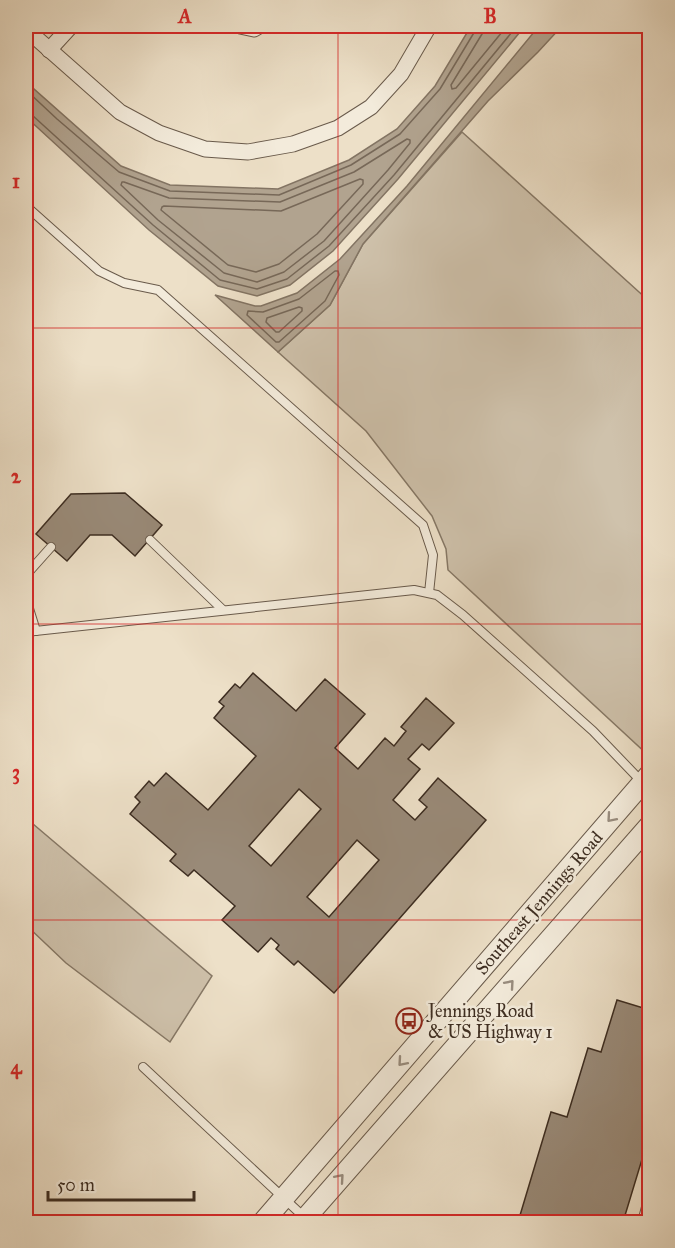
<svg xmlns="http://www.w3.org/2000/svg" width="675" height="1248" viewBox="0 0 675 1248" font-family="'IM FELL Great Primer',serif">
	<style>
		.green { fill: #cfc2ac; stroke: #867866; stroke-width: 1.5 }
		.water { fill: #b1a38f; stroke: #837463; stroke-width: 1.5 }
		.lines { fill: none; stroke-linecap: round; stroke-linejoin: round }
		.shore { stroke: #776858; stroke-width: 1.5 }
		.building { fill: #998a78; stroke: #3d2d21; stroke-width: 1.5; fill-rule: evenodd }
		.service-casing { stroke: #695a4b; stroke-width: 10 }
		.minor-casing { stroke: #695a4b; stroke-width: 17 }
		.tertiary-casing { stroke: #695a4b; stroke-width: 22 }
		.service { stroke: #f3ebdb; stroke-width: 8 }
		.minor { stroke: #f3ebdb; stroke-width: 15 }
		.tertiary { stroke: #f3ebdb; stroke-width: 20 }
		.oneway { stroke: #988c7e }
		.grid { fill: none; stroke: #d62828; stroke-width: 1.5; stroke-opacity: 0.55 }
		.labels { text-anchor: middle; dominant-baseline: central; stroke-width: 5; stroke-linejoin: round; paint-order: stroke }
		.street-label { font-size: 18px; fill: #3d2d21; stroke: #f3ebdb }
		.poi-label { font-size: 18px; fill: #3d2d21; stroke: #f3ebdb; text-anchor: start }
		.neatline { fill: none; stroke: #d62828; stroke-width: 2 }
		.grid-label { font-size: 20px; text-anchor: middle; font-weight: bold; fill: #d62828 }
	</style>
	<rect width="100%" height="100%" fill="#ede0c8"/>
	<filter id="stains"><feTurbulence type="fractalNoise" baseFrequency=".00333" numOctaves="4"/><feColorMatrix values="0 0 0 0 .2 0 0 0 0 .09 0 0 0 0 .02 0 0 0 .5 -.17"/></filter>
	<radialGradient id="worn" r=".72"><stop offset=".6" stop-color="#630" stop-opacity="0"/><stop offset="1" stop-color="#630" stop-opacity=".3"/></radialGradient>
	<g class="green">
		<polygon points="462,132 649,301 649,756 448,570 446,549 432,516 366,431 278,352 330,305 363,244"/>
		<polygon points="26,818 212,976 170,1042 66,963 26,925"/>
	</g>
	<g class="water">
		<polygon points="471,26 525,26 398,179 333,251 290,285 257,296 218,286 149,230 26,117 26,82 121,166 170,185 278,189 349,160 397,129 435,86"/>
		<polygon points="539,26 562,26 538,52 488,101 363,244 330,305 278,352 215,295 255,306 261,306 297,293 340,259 407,186"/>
	</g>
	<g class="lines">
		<g class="shore">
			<polyline points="484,26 482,34 451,85 452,89 456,88 507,26"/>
			<polyline points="26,90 57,119 119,172 170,191 279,195 351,165 400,134 440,89 475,31 476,26"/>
			<polyline points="26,113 32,115 153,225 220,280 257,289 287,279 329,246 394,175 517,26"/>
			<polygon points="407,139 410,140 410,143 388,170 324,241 284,272 257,282 224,273 158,220 121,185 122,182 124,182 169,198 280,202 354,172"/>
			<polygon points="360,179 363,180 363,184 317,234 279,264 256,272 228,265 161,210 162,207 164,206 281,211"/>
			<polygon points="335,271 338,271 339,275 325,301 279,342 276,342 247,315 248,311 263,312 299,299"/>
			<polygon points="299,307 302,308 302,311 279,332 276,332 266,322 267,318"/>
		</g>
	</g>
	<g class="building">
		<polygon points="125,493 162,525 135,556 112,535 90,535 67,561 36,534 71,494"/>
		<path d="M253,673L296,711L325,679L365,714L335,748L358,769L385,738L394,746L406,731L401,727L426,698L454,723L429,750L422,744L408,759L420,769L393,800L415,820L427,807L419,800L438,778L486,820L334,993L298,961L294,965L276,949L279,945L271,938L258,952L222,920L235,906L194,870L188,876L170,861L176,854L130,814L140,802L135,797L149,781L154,786L166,773L208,810L256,756L214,718L224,706L219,702L235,684L240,688ZM299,789L321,809L271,866L249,846ZM357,840L379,860L329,917L307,897Z"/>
		<polygon points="617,1000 650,1010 650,1133 623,1222 518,1222 551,1112 567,1117 588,1048 601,1052"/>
	</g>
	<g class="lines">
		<g class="service-casing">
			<g id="service">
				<polyline points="26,206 99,271 124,283 158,290 423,525 433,555 429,593"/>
				<polyline points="150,540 223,610"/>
				<polyline points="26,575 51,547"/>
				<polyline points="26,599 36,631"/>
				<polyline points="26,632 414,590 437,595 463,615 593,731 642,782"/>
				<polyline points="143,1067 304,1217"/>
				<polyline points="642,1222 650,1192"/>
			</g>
		</g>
		<g class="minor-casing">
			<g id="minor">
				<polyline points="240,26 254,29 259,26"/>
				<polyline points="26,29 120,112 159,133 205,149 248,152 293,144 338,128 371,107 401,74 429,26"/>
				<polyline points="49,50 71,26"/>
			</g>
		</g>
		<g class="tertiary-casing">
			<g id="tertiary">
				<polyline points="263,1222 650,774"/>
				<polyline points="302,1222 650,825"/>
			</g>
		</g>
		<use href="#service" class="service"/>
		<use href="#minor" class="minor"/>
		<use href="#tertiary" class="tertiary"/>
	</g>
	<defs><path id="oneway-chevron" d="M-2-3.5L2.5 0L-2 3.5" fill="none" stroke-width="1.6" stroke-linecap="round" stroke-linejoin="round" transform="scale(1.5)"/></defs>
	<g class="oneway">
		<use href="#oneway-chevron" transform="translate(611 818) rotate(131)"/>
		<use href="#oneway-chevron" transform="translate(510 984) rotate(-49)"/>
		<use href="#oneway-chevron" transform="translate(402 1062) rotate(131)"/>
		<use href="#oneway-chevron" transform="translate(340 1178) rotate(-49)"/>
	</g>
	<path class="grid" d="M338,26V1222M26,328H650M26,624H650M26,920H650"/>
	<defs>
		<g id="bus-ring" transform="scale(1.35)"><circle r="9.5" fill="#f3ebdb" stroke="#8f2418" stroke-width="1.5"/><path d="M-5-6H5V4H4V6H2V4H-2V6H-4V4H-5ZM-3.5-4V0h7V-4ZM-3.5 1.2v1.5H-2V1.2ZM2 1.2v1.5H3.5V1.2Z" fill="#8f2418"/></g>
	</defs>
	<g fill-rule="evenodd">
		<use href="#bus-ring" x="409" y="1021"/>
	</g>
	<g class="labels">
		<g class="street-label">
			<text transform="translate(539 903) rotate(-49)">Southeast Jennings Road</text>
		</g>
		<g class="poi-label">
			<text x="428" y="1011">Jennings Road<tspan x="428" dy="21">&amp; US Highway 1</tspan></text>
		</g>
	</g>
	<rect width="675" height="1248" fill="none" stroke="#ede0c8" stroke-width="66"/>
	<path d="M48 1191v9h146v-9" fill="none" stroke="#3d2d21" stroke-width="3"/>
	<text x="57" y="1191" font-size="18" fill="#3d2d21" stroke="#f3ebdb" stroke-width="4.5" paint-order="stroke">50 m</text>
	<rect x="33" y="33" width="609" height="1182" class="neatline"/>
	<g class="grid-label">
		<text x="185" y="23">A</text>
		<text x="490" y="23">B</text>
		<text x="16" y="188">1</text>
		<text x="16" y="483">2</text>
		<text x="16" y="779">3</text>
		<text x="16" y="1074">4</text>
	</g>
	<rect width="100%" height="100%" filter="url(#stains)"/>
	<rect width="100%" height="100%" fill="url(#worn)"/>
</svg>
